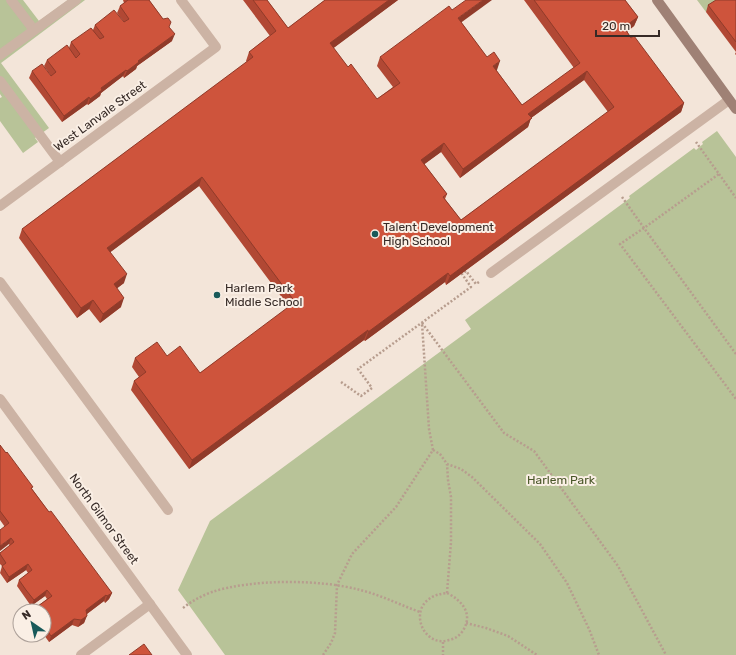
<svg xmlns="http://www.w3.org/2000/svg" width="736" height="655" viewBox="0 0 736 655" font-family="Rubik,sans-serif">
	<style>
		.green { fill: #b8c398 }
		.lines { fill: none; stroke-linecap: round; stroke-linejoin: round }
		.path { stroke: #b79d8e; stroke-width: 2.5; stroke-dasharray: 2 2; stroke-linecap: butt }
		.lane { stroke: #ccb3a4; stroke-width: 10 }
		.street { stroke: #ccb3a4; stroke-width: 10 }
		.secondary { stroke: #9f8175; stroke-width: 10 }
		.wall { fill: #b14834; fill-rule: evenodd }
		.shaded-wall { fill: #903b2a }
		.building { fill: #ce543c; stroke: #903b2a; fill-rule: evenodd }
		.poi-dot { fill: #195a5a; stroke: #faefe5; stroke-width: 1.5 }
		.labels { text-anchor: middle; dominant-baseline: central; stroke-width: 4; stroke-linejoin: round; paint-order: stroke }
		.street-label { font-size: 12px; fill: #362a26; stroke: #faefe5 }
		.poi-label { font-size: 12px; fill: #362a26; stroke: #faefe5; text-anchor: start }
		.park-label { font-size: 12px; fill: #495628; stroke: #faefe5 }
	</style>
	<rect width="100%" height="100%" fill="#f3e5d9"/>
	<g class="green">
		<polygon points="0,0 23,0 39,21 68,0 85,0 1,63 49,128 35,138 38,142 23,153 0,121 0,98 2,97 0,94"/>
		<polygon points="697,0 722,0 706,12"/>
		<polygon points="717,131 736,157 736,655 225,655 178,590 210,521 471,329 465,320 630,198 629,196 694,148 696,150 703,144 702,142"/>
	</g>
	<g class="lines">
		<g class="path">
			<polyline points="719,174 736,198"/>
			<polyline points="622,197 644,228 719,174 696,142"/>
			<polyline points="422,323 504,433 534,451 618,566 666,655"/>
			<polyline points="736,354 644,228 620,244 736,399"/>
			<polyline points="341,382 361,396 372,388 358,369 471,287 462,274 466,271 476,284 479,282"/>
			<polyline points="433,450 440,454 447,464 461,469 472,477 540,544 567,583 589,629 599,655"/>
			<path d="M447,593C463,601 474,615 462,632C458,637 454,639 449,640C425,648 409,613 429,599C434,595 440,594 447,593Z"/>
			<polyline points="447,593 451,542 451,497 448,480 447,464"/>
			<path d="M183,608C192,601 201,596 212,592C251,579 320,579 360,590C381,595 400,605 420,612"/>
			<polyline points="466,623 486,628 508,636 537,655"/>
			<polyline points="443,642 443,655"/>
			<polyline points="323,655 331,643 335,633 337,585 352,554 396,507 433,450 429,429 422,323"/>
		</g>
		<g class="lane">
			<polyline points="11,0 34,30"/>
			<polyline points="0,55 76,0"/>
			<polyline points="0,81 60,162"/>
			<polyline points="491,273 729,100"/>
			<polyline points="0,282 168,510"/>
		</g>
		<g class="street">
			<polyline points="0,206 216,47 181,0"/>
			<polyline points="0,399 187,655"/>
			<polyline points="81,655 150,604"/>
		</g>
		<polyline class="secondary" points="657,0 736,109"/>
	</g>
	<g class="wall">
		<polygon points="123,0 149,0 169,27 172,41 137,66 136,69 124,78 123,76 101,93 100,96 88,105 87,104 62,122 29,78 32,71 51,76 44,66 47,60 69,48 71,42 93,30 95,25 124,22 117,13 120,6 124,3"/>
		<path d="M243,0H267L288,28L325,0H398L333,48L348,67L377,99L393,87L377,66L380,57L461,22L522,105L574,68L524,0H625L638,17L634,26L627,32L684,103L681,112L446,285L445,282L365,341L364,340L189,469L131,390L134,381L139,377L132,367L135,358L167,356L200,373L289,307L199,186L110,252L124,283L117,288L121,307L100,323L89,309L77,318L19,238L22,229L247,62L246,61L249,52L270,36ZM584,80L608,112L461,220L445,199L447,194L424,164L441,152L460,178L528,127L531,118Z"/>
		<polygon points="736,0 736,55 735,54 736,52 706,12 708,5"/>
		<polygon points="0,445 49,512 112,593 109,599 105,603 104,601 87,614 84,623 78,627 72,625 49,642 44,635 44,611 36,611 38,606 47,599 45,596 31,606 17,586 19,580 28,573 26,570 7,583 0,573 2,566 0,564 0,553 10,546 9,544 5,527 0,520"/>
	</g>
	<g class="shaded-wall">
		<polygon points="389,0 398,0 327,53 330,43"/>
		<polygon points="483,0 492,0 455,27 458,18"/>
		<polygon points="638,17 634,26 620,36 624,27"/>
		<polygon points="175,34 172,41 137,66 136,69 124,78 127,71 138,61"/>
		<polygon points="500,61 497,70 490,75 493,66"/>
		<polygon points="126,70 123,76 101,93 100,96 88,105 90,99 101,88"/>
		<polygon points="587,71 584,80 531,118 528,127 460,178 463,169 528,114"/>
		<polygon points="89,97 87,104 62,122 64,116"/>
		<polygon points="684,103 681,112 446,285 450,276"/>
		<polygon points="444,143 441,152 418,169 421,160"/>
		<polygon points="202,177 199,186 104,257 107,248"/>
		<polygon points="448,273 445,282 365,341 368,332"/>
		<polygon points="127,274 124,283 111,293 114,284"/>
		<polygon points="124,298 121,307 100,323 103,314"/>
		<polygon points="93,300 89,309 77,318 81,308"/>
		<polygon points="368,330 364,340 189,469 192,460"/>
		<polygon points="11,538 9,544 0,551 0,546"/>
		<polygon points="28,564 26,570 7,583 9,577"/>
		<polygon points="47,590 45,596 31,606 34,600"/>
		<polygon points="112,593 109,599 105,603 107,596"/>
		<polygon points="106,595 104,601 84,616 86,610"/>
		<polygon points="87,616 84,623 78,627 81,620"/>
		<polygon points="74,619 72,625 49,642 51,636"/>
	</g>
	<g class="building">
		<polygon points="128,0 149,0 163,19 168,18 171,22 169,27 175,34 138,61 139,62 127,71 126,70 101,88 102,90 90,99 89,97 64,116 32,71 42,64 51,76 56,72 47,60 67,45 76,58 80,54 71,42 91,28 100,39 104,37 95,25 114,10 124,22 129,19 120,6"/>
		<path d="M253,0H267L288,28L325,0H389L330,43L348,67L351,64L377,99L400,83L380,57L449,6L452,10L466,0H483L458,18L487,57L494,52L500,61L493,66L522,105L580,63L534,0H625L638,17L624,27L631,38L634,36L684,103L450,276L448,273L368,332V330L192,460L134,381L146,372L135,358L157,342L167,356L180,346L200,373L295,302L202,177L107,248L127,274L114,284L124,298L103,314L93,300L81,308L22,229L253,57L249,52L276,31ZM587,71L614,107L461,220L443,197L447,194L421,160L444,143L463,169L532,118L528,114Z"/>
		<polygon points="716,0 736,0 736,42 708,5"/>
		<polygon points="0,445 6,453 7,452 33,487 31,488 49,512 51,511 112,593 107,596 106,595 86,610 87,616 81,620 74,619 51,636 44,626 44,618 46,617 44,614 44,611 42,611 38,606 52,596 47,590 34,600 26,590 19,580 32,570 28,564 9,577 2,566 6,563 0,554 0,553 14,542 11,538 0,546 0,530 9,523 0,511"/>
		<polygon points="144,644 152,655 129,655"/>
	</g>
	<g class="poi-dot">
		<circle cx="375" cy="234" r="4"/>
		<circle cx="217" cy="295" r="4"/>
	</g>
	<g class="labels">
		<g class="street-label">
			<text transform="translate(100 116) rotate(-36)">West Lanvale Street</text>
			<text transform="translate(104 519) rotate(54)">North Gilmor Street</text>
		</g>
		<g class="poi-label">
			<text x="383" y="227">Talent Development<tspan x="383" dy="14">High School</tspan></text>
			<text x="225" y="288">Harlem Park<tspan x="225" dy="14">Middle School</tspan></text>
		</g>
		<g class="park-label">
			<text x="561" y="480">Harlem Park</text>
		</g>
	</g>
	<g transform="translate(32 623) rotate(326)"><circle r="19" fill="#faefe5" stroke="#aca099"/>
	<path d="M0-3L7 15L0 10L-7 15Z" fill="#195a5a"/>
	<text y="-6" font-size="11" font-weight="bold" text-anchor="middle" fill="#362a26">N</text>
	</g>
	<path d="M596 30v6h63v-6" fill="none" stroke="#362a26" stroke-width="2"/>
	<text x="602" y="30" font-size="12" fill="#362a26" stroke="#faefe5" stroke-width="3" paint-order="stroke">20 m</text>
</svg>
